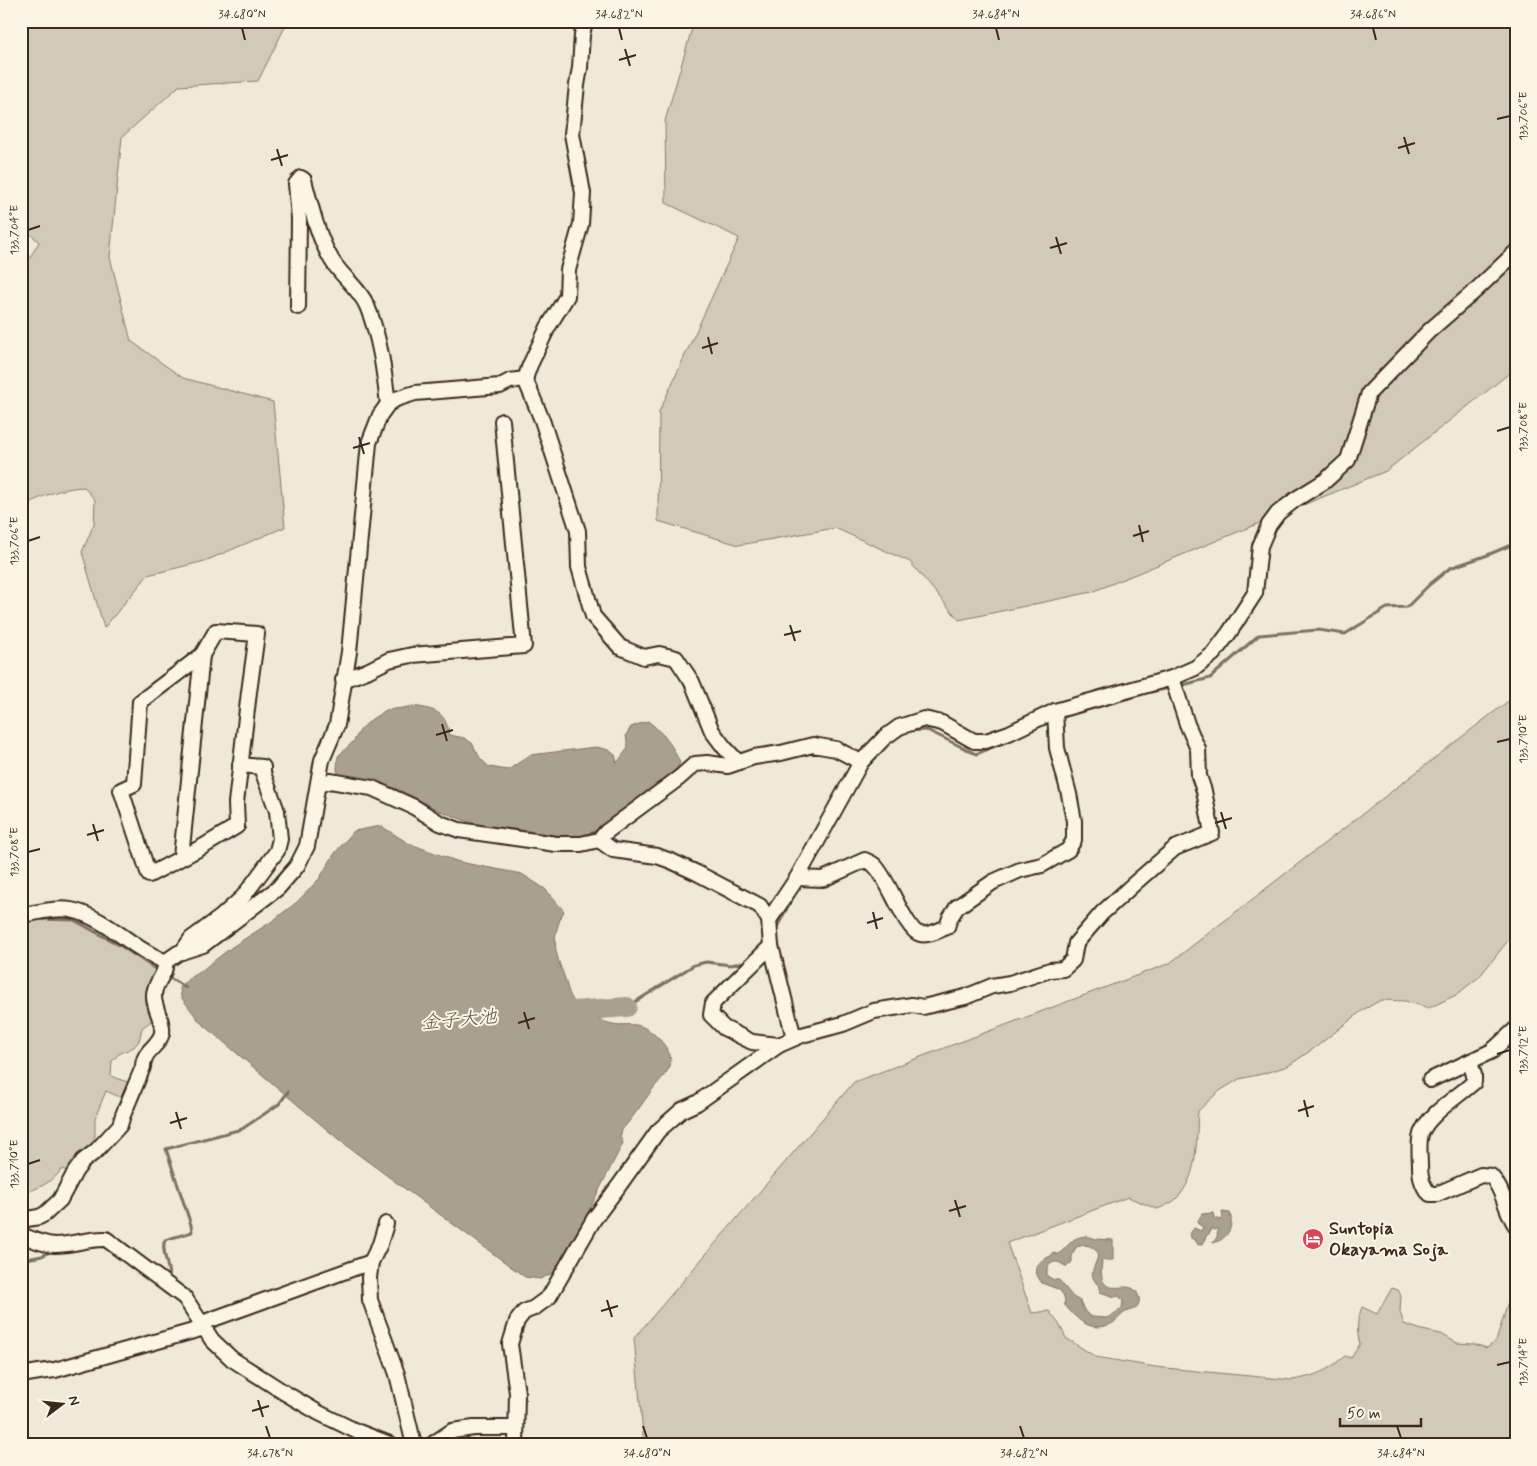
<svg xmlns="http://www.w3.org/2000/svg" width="1537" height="1466" viewBox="0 0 1537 1466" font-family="Mynerve,'Klee One',sans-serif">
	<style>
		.green { fill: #d2c9ba; stroke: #867a6c }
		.water { fill: #aaa091; stroke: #7e7163; fill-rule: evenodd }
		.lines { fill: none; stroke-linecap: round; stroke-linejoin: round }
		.stream { stroke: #7e7163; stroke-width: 3 }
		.river { stroke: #aaa091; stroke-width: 20 }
		.minor-casing { stroke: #3b2a1e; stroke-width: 18 }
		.minor { stroke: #fcf5e5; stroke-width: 14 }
		.ticks { fill: none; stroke: #3b2a1e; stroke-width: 2 }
		.labels { text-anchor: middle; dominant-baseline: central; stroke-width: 4; stroke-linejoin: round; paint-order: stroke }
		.poi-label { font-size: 18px; font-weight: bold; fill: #3b2a1e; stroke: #fcf5e5; text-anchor: start }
		.water-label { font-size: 19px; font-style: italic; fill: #625346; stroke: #fcf5e5 }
		.neatline { fill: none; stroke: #3b2a1e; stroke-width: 2 }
		.ticks-label { font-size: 12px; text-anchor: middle; fill: #3b2a1e }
	</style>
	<rect width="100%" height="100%" fill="#f0e9d9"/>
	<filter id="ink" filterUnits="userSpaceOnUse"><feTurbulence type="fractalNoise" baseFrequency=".02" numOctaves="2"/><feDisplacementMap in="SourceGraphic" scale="10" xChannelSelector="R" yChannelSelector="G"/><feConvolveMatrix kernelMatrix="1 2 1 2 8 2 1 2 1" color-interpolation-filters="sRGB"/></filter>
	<g filter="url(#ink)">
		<g class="green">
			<path d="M21,21H288L258,81L179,86L122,137L110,257L131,341L183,378L273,402L285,527L205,561L148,575L104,628L82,552L94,524L95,500L84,487C60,488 43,496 21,507V273L39,242L21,226Z"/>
			<polygon points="692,21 1516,21 1516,368 1386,471 1092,592 959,620 910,562 835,528 739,545 658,521 659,412 739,238 666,203 665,121 693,25"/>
			<path d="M1516,695V930L1496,956L1479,977L1456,995L1429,1008L1405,1001L1381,1000L1363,1010L1316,1047L1288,1066L1262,1074L1239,1079L1218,1092L1198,1111C1196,1141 1199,1178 1175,1200C1170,1204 1163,1207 1157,1209L1128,1197L1007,1243L1032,1313L1049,1311L1059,1324L1066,1338L1096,1357L1155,1367L1292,1380C1307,1378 1324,1373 1336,1363C1339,1361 1342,1358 1345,1356L1351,1358L1360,1344C1356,1330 1357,1320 1362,1307L1377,1314L1392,1288L1398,1290L1401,1296L1400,1312L1404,1324L1422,1330L1441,1334L1457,1343L1474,1344L1487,1348L1496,1341L1516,1277V1445H644L634,1338L854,1082L1170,963Z"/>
			<path d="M61,916L78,918L161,966L155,1018L142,1028L139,1041L134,1047L119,1054L112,1061L111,1076L130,1083L124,1099L106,1091L95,1118V1135L93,1146L70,1172L62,1169C52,1183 37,1189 21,1194V920L30,917Z"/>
		</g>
		<g class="water">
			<path d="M413,706C436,710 444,710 450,735L464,738L472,743L480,758L489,767L508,770L530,755L596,747L609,750L615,755L617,763L628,748L626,735L631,727L648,721C664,734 672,744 680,763L669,781L613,817L598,830L578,837L530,833L491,827L466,821L440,811L398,789L375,782L344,776L339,777L337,769L338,756L353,742L361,729L372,719L386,710L403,708Z"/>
			<path d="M381,826L408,843L459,862L522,874L545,889L564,911C552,935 553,948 563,973C567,983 568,996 576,1004C585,1013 601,1022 613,1024C622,1026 631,1023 640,1026C653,1030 675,1051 670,1066C666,1075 658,1082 652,1090C642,1104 633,1117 622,1130L620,1137L623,1143L590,1208L574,1245L562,1269L540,1279L525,1277L344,1144L200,1022L181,997L180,988L187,980L201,971L232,947L271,922L297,902L319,879L335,853L354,831Z"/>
			<path d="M1222,1212L1230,1213C1234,1227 1228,1239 1213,1243L1217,1237L1218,1229L1214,1230L1211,1228L1210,1233L1207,1235L1202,1244L1198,1245L1196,1241L1191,1238L1190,1234L1194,1228L1201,1231L1203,1227L1197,1223L1202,1214L1213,1213L1214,1218L1220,1220L1223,1217Z"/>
			<path d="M1087,1236L1096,1239L1113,1240V1260H1103L1102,1261C1096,1307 1131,1274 1138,1295C1139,1298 1140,1299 1139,1302C1137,1311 1130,1309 1124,1313C1120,1316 1117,1320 1113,1323C1091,1334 1077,1320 1064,1304L1065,1300C1062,1287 1052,1288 1042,1283C1031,1270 1037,1261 1051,1256L1052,1254L1055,1253L1056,1255C1070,1248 1068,1237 1087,1236ZM1084,1245L1090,1246L1098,1252C1098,1267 1084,1272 1100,1287V1292L1115,1297L1119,1296L1123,1301L1122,1308L1111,1316L1106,1318L1092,1317L1085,1312L1080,1301L1073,1297L1059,1280H1054L1047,1276V1269C1052,1259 1059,1261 1066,1267L1072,1262V1256L1076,1247Z"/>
		</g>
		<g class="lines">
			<g class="stream">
				<polyline points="1179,686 1210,678 1259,635 1318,630 1345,634 1387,608 1407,607 1429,585 1450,568 1485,556 1511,545 1516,523"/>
				<polyline points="1140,694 1170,688"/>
				<polyline points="1060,718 1117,701"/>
				<polyline points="1026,732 1052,721"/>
				<polyline points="862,772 891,740 908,731 927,730 976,754 1007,741"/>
				<polyline points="21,924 39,919 74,920 121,946 160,972"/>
				<polyline points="776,929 795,893"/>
				<polyline points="165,975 186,988"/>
				<polyline points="627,1007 694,965 706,962 731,965 748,961"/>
				<polyline points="21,1260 42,1256 54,1250"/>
				<path d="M169,1280C171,1270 160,1250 165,1240L192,1232L191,1225L166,1149L242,1129L279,1104L288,1092"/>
			</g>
			<polyline class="river" points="559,1012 627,1007"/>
			<g class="minor-casing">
				<g id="minor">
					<path d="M298,307L299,219L296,184L301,178L304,180C311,206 317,234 330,257C339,275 359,287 367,306C380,337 384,371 388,404"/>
					<polyline points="525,379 542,420 578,531 579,567 593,616 620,647 644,657 659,654 676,658 692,682 712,731 724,747 738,762"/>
					<polygon points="216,631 257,634 249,692 236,803 237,826 204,846 149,875 121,790 134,784 140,702 202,655"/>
					<polyline points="343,680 367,671 389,660 412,655 524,646 502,421"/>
					<polyline points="318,785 330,781 372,788 414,807 440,823 459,830 556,844 581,844 599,840 606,832 679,778 695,764 707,763 728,766 754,757 781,753 813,745 836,749 861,762"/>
					<polyline points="599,840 613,850 657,856 671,861 697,873 760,906 769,920 771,946 794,1038"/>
					<polyline points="181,857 202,655"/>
					<path d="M797,878L823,879L865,860C868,862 873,863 875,866C888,878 906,931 920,934C929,936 939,930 947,927L950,918L957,907L993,882L1020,870L1042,865L1068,850L1074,840V821L1069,794L1057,748L1055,711"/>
					<path d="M21,915C37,913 55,907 71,910C96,915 117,933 138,947C147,953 156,957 165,962L178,953L203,945L278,888L297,866L307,846L322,760L337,725L349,652L369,443L380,415L388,404L396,399L415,393L500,386L510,381L525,379L530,365L548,327L567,296L568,270L581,224L583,193L572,134L577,85L580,68L582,35L585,21"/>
					<polyline points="769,920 797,878 861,762 884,738 899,727 924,719 942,723 974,741 986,741 1009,733 1055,711 1172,678 1195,668 1213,654 1229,633 1255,593 1260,546 1269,525 1278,513 1296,499 1325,481 1348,460 1369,393 1429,331 1476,290 1516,252"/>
					<polyline points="771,946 713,1003 711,1015 724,1028 752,1042 779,1045"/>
					<polyline points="182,952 191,939 221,917 243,897 277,851 280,839 277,811 263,773 263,767 240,765"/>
					<path d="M1470,1062L1474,1075V1082C1459,1096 1427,1115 1421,1134C1418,1144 1420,1156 1420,1166C1420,1176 1422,1187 1430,1194H1437L1481,1175L1491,1176C1504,1190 1505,1211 1516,1226"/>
					<polyline points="1430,1080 1492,1051 1516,1029"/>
					<path d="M21,1220L39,1217L45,1214L60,1200L75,1172L83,1161L96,1151L120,1125L123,1115L143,1067C143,1050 159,1047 162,1033C164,1021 153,1007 154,995C154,982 167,975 165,962"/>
					<polyline points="386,1224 380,1244 371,1262 369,1278 370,1300 397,1374 414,1445"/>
					<path d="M21,1235C32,1239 44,1245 55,1245C73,1245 89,1238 106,1239L185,1298L212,1340L232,1359L285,1393L319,1413L356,1431L392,1445"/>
					<polyline points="202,1323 371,1262"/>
					<polyline points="21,1375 39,1372 55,1370 204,1328"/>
					<polyline points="434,1443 452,1431 474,1428 516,1428"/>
					<polyline points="516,1445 517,1393 510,1344 517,1321 524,1312 534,1308 549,1297 594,1219 618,1187 658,1131 682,1110 697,1103 779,1045 802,1035 843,1024 874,1011 912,1005 923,1007 965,997 992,986 1010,983 1050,970 1063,969 1073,960 1076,943 1102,913 1136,882 1175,848 1212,833 1204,791 1199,776 1198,749 1187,724 1172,678"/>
				</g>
			</g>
			<use href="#minor" class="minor"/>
		</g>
	</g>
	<path class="ticks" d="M242,28L245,40M619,28L622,40M996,28L999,40M1373,28L1376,40M625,49L630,66M619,60L636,55M1497,119L1510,116M1404,137L1409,154M1398,148L1415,143M277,149L282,166M271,160L288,155M28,230L40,226M1056,237L1061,254M1050,248L1067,243M708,337L712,354M702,348L718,343M1497,431L1510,427M359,437L364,454M353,448L370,443M1139,525L1143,542M1133,536L1149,531M28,541L40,537M790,625L795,641M784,635L801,631M442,724L447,741M436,735L453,730M1497,742L1510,739M1221,812L1226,829M1215,823L1232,818M93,824L98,841M87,835L104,830M28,852L40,849M873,912L877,929M867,923L883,918M524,1012L529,1029M518,1023L535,1018M1497,1054L1510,1050M1304,1100L1308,1117M1298,1111L1314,1106M176,1112L181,1129M170,1123L187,1118M28,1164L40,1160M955,1200L960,1217M949,1211L966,1206M607,1300L612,1317M601,1311L618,1306M1497,1365L1510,1362M258,1400L263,1417M252,1411L269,1406M266,1426L270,1438M643,1426L647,1438M1020,1426L1024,1438M1397,1426L1401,1438"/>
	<defs>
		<g id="hotel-disc" transform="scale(1.125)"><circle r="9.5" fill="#d1495b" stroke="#fcf5e5"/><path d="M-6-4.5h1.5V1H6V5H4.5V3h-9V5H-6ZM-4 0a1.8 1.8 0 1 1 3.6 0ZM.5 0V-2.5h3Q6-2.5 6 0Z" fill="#fff"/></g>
	</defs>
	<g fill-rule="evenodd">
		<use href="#hotel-disc" x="1313" y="1239"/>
	</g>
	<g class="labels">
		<g class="poi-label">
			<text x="1329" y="1229">Suntopia<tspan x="1329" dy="21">Okayama Soja</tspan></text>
		</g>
		<g class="water-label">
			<text transform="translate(459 1020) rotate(-5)">金子大池</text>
		</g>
	</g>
	<rect width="1537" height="1466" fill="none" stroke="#fcf5e5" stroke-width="55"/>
	<g transform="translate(62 1404) rotate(74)" stroke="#fcf5e5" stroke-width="4" paint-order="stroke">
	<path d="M0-4L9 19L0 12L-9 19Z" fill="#3b2a1e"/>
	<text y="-8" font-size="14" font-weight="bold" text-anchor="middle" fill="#3b2a1e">N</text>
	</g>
	<path d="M1340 1418v8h81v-8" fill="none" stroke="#3b2a1e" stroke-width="2.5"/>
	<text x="1347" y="1418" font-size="15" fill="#3b2a1e" stroke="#fcf5e5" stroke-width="4" paint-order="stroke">50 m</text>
	<rect x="28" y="28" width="1482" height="1410" class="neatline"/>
	<g class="ticks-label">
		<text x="242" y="18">34.680°N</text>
		<text x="619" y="18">34.682°N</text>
		<text x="996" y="18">34.684°N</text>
		<text x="1373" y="18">34.686°N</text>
		<text transform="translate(1523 116) rotate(-90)" y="4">133.706°E</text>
		<text transform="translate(14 230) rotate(-90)" y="4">133.704°E</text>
		<text transform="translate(1523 427) rotate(-90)" y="4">133.708°E</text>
		<text transform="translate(14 541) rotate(-90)" y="4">133.706°E</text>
		<text transform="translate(1523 739) rotate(-90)" y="4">133.710°E</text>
		<text transform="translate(14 852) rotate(-90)" y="4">133.708°E</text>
		<text transform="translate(1523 1050) rotate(-90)" y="4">133.712°E</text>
		<text transform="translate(14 1164) rotate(-90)" y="4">133.710°E</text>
		<text transform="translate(1523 1362) rotate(-90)" y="4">133.714°E</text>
		<text x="270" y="1457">34.678°N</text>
		<text x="647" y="1457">34.680°N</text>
		<text x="1024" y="1457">34.682°N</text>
		<text x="1401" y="1457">34.684°N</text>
	</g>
</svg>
